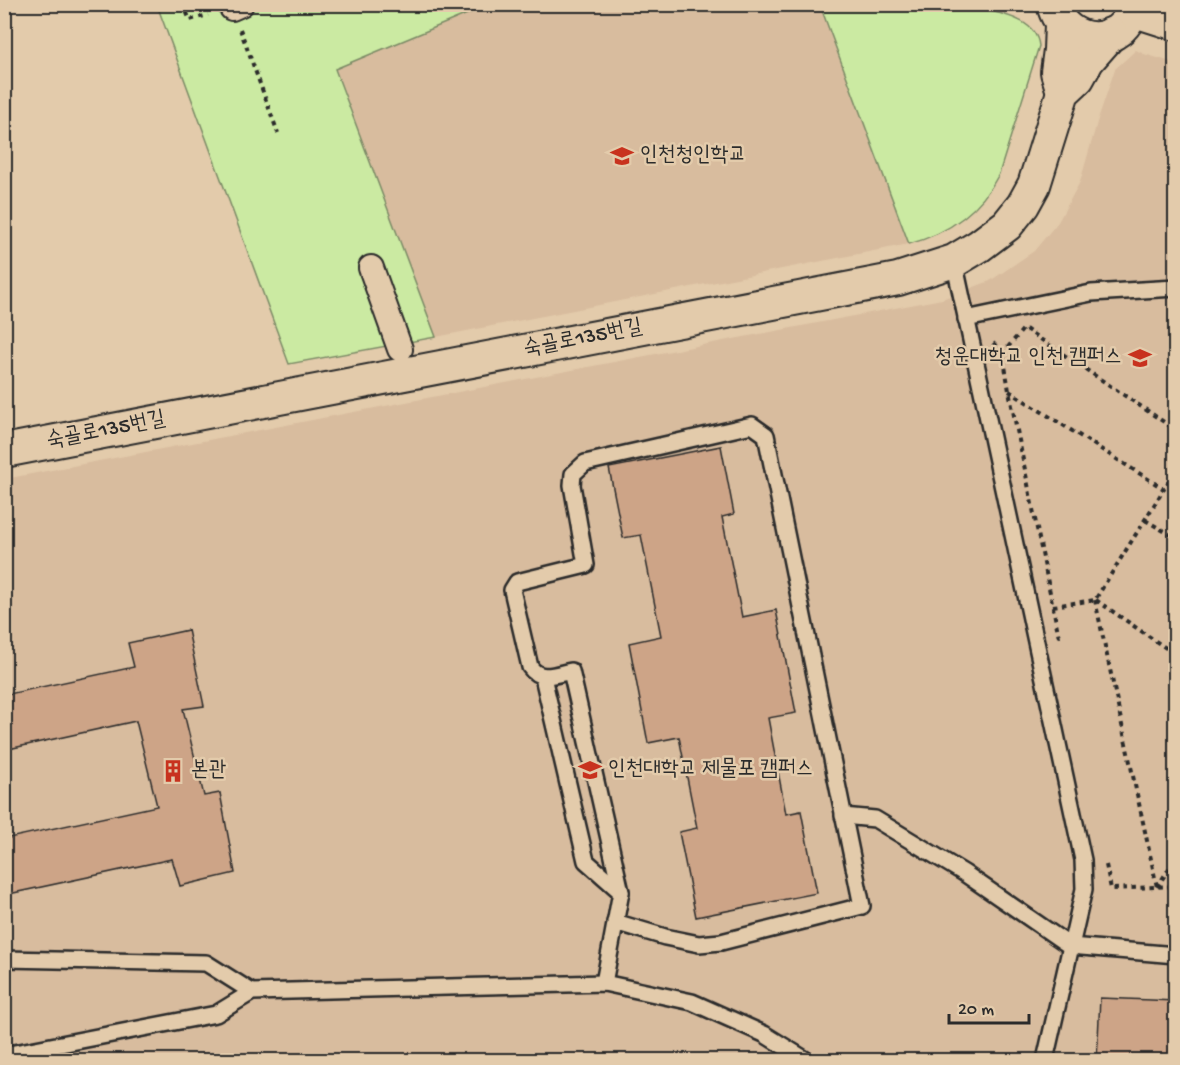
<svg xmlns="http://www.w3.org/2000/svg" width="1180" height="1065" viewBox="0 0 1180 1065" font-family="'Gochi Hand','Poor Story',sans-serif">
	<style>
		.built { fill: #d8bc9e }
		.green { fill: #cbeaa2; stroke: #7b8a66; stroke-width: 1.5 }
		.building { fill: #cda487; stroke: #2b2b2b; stroke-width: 1.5 }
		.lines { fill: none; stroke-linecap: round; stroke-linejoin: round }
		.service-casing { stroke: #2b2b2b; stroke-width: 20 }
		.pedestrian-casing { stroke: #2b2b2b; stroke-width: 28 }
		.minor-casing { stroke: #2b2b2b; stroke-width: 36 }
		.path { stroke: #2b2b2b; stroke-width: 4; stroke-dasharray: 4.5 4.5; stroke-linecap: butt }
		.service { stroke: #e3cbab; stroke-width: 15 }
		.pedestrian { stroke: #e3cbab; stroke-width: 24 }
		.minor { stroke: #e3cbab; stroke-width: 32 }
		.labels { text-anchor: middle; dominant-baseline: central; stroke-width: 5; stroke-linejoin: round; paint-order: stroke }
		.poi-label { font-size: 22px; fill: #2b2b2b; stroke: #e3cbab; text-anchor: start }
		.street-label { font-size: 22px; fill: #2b2b2b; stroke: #e3cbab }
	</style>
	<rect width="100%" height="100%" fill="#e3cbab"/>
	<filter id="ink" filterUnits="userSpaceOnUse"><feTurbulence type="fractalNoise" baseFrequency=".0167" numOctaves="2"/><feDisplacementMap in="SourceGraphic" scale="12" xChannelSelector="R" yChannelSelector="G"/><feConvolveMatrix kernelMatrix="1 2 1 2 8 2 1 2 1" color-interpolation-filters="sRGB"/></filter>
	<g filter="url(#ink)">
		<g class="built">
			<polygon points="489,5 820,5 909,244 436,337 335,69"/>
			<polygon points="1136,50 1144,54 1175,63 1175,1060 5,1060 5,479 942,299 990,281 1034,251 1058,222 1080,182 1098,119 1115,69"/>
		</g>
		<g class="green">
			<polygon points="157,5 489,5 335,69 436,337 289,364"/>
			<path d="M820,5H975V7C998,14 1036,17 1039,46L999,174C980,211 949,233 909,244Z"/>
		</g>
		<g class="building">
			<polygon points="721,446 734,514 722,517 742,617 776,610 796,713 768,718 786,814 801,811 817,893 696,917 679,832 697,828 679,737 648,743 629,643 661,636 641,535 623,538 609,468"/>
			<polygon points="188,630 204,706 183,709 204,796 220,793 235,873 180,886 172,859 4,895 4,839 157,806 136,721 4,750 4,695 134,667 128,643"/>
			<polygon points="1100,998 1176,1001 1176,1060 1097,1060"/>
		</g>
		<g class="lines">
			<g class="service-casing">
				<g id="service">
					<polyline points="954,261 1083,860 1084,889 1045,1060"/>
					<polyline points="966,319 1091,293 1176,288"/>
					<polyline points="543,677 586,861 621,892"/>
					<polyline points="843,816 875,819 964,873 1070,946 1176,955"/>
					<polyline points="4,959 206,963 252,992"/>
					<path d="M604,983L621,892L571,671C556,674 540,682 530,667L512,590L517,582L586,565L572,485L573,474L585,463L752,425L766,435L862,906L721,942L699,944L665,937L615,922"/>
					<polyline points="4,1055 216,1014 252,992 604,983 692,1002 764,1034 806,1060"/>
				</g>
			</g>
			<g class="pedestrian-casing">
				<g id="pedestrian">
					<polyline points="232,8 241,4"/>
					<polyline points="371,268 400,349"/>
				</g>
			</g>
			<g class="minor-casing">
				<g id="minor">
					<path d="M1053,4C1064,49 1126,50 1133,4"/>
					<polyline points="1132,10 1176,24"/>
					<polyline points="1061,24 1060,50 1057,72 1063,92"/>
					<polyline points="4,451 898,279 954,261 979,246 1007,225 1023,205 1034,185 1063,92 1078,78 1088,60 1111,34"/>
				</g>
			</g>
			<g class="path">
				<polyline points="183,4 190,20 208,15"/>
				<polyline points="240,29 278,133"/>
				<polyline points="993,343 1003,353"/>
				<polyline points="1009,391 1164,489 1176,469"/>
				<polyline points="1145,520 1176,538"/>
				<polyline points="1095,600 1157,887"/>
				<polyline points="1096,600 1176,655"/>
				<polyline points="1053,606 1095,600 1164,489"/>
				<polyline points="1059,637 1009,391 1003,353 1024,328 1176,430"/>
				<polyline points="1106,865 1111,889 1176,886"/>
				<polyline points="1157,887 1176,858"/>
			</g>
			<use href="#service" class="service"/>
			<use href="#pedestrian" class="pedestrian"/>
			<use href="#minor" class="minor"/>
		</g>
	</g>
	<defs>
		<g id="school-bare" transform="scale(1.8)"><path d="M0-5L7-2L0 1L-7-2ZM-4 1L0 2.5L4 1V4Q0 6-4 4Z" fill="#c8321e" stroke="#e3cbab" stroke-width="2.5" paint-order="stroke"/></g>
		<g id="university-bare" transform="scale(1.8)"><path d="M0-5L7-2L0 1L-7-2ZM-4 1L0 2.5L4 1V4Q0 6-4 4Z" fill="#c8321e" stroke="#e3cbab" stroke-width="2.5" paint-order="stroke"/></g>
		<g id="building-bare" transform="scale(1.8)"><path d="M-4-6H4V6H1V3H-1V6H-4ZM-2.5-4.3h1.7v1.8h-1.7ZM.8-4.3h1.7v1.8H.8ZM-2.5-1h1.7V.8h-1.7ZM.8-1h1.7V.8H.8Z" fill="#c8321e" stroke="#e3cbab" stroke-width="2.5" paint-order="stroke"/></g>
	</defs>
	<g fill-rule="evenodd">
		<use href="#school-bare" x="622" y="156"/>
		<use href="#university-bare" x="1140" y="358"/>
		<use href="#university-bare" x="590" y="770"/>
		<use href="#building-bare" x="173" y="771"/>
	</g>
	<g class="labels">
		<g class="poi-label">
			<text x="640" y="156">인천청인학교</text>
			<text x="1122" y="358" text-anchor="end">청운대학교 인천 캠퍼스</text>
			<text x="608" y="770">인천대학교 제물포 캠퍼스</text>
			<text x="191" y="771">본관</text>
		</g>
		<g class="street-label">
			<text transform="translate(583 339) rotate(-11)">숙골로135번길</text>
			<text transform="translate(106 431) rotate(-11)">숙골로135번길</text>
		</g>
	</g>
	<rect width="1180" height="1065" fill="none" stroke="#e3cbab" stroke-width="24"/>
	<rect x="12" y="12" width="1156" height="1041" fill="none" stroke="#2b2b2b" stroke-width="2" filter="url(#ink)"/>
	<path d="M949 1014v9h80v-9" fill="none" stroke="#2b2b2b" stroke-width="3"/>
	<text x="958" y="1014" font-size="18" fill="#2b2b2b" stroke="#e3cbab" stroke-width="4.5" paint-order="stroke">20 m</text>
</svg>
